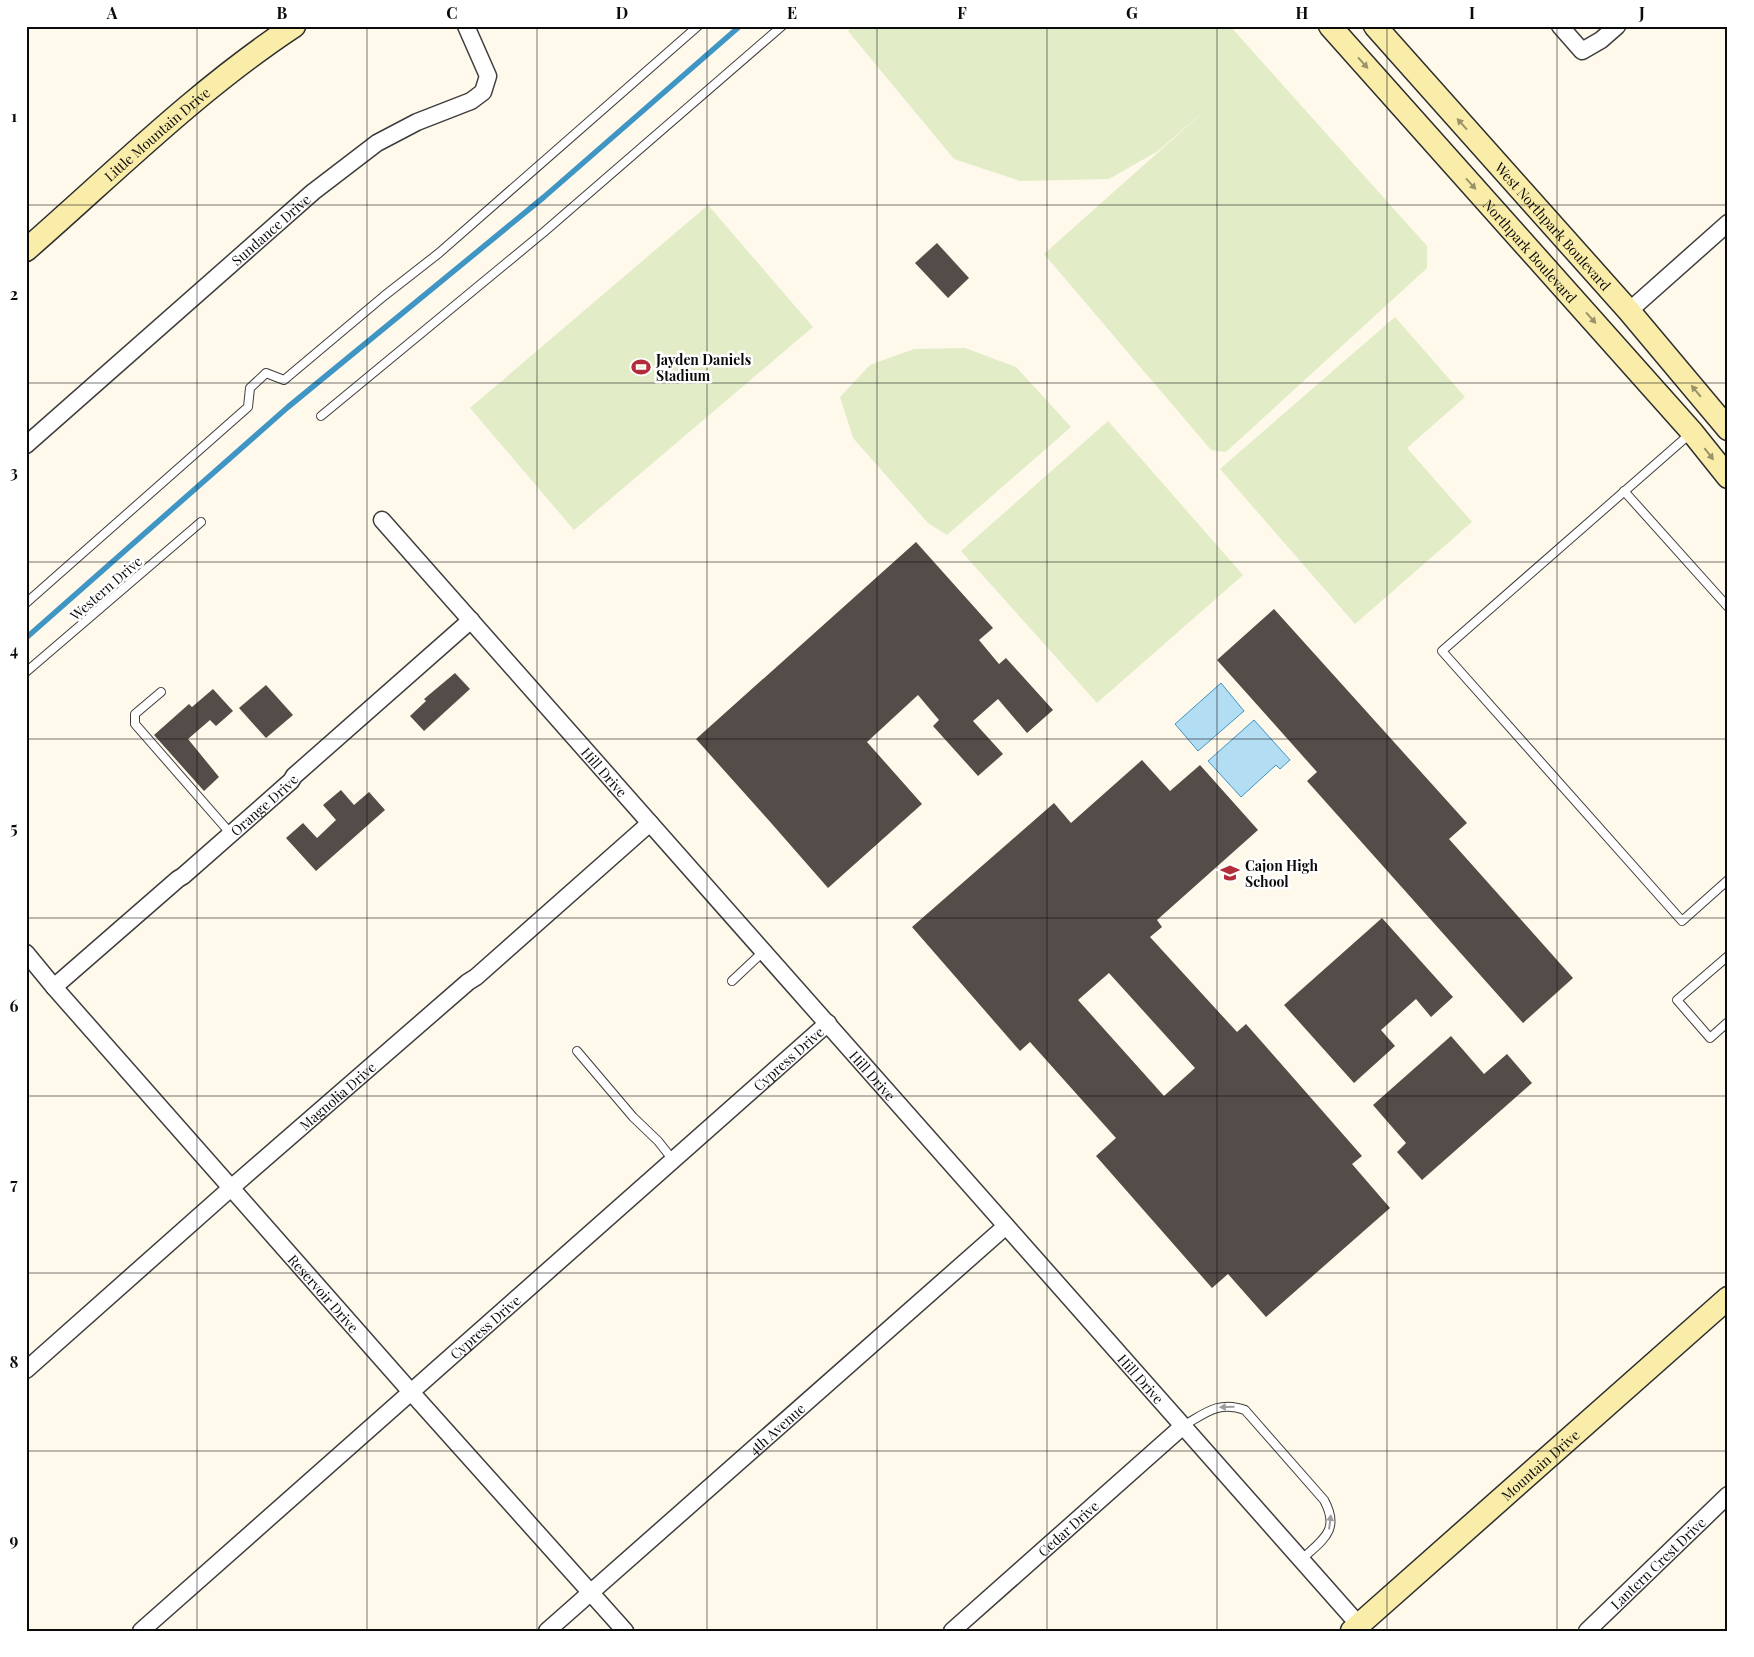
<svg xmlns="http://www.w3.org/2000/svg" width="1754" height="1657" viewBox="0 0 1754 1657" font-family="'Playfair Display',serif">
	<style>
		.pitch { fill: #e2edc8 }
		.water { fill: #b3ddf2; stroke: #3f95c4 }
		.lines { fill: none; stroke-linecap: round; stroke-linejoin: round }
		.stream { stroke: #3f95c4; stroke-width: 5.5 }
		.building { fill: #534c48; fill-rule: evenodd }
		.lane-casing { stroke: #3e3e3e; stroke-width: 10 }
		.street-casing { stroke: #3e3e3e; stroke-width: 19 }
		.secondary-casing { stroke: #2d2d2d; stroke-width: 25 }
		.lane { stroke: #fff; stroke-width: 8 }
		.street { stroke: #fff; stroke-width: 16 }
		.secondary { stroke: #faedaa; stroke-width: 22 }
		.oneway { fill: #9a936a }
		.oneway2 { fill: #9d9d9d }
		.grid { fill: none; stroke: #0b0b0b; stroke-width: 1; stroke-opacity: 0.55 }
		.labels { text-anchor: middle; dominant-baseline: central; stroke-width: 5; stroke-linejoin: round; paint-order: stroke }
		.street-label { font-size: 14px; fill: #0b0b0b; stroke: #fff }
		.poi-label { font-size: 14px; font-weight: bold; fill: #0b0b0b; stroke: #fff; text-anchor: start }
		.neatline { fill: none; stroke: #0b0b0b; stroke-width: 2 }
		.grid-label { font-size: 16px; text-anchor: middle; font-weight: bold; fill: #0b0b0b }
	</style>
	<rect width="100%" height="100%" fill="#fef9eb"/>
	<g class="pitch">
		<polygon points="853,26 1230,26 1427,246 1427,268 1226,452 1211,450 1044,254 1210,106 1158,151 1109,179 1020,181 954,159 848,31"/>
		<polygon points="708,205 813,327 574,530 470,408"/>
		<polygon points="1395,317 1465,397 1407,448 1472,522 1355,624 1220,469"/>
		<polygon points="965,348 1016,367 1071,427 947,535 928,523 853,438 840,397 870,365 914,349"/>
		<polygon points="1108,421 1243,575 1097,703 961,551"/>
	</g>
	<g class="water">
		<polygon points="1221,683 1244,711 1198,751 1175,724"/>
		<polygon points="1254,720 1290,760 1280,769 1276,765 1241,797 1208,761"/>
	</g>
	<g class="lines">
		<polyline class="stream" points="26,638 288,407 544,197 740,26"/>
	</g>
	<g class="building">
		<polygon points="937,243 969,278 948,298 915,263"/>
		<polygon points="916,542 993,628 979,640 999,664 1006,658 1053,710 1027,733 998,699 973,721 1003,754 978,776 933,726 939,720 918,695 867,742 922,804 828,888 772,824 696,739"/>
		<polygon points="1274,609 1467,823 1449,839 1573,978 1523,1023 1307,781 1317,772 1217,660"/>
		<polygon points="455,673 470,689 424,731 410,716 426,701 424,699"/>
		<polygon points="266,685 293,715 266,738 239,708"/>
		<polygon points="213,689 233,711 216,726 210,720 188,739 219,777 204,791 154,735 189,704 192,707"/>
		<path d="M1142,760L1170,791L1200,765L1258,830L1157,920L1162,927L1150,937L1237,1032L1246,1024L1362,1156L1352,1164L1390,1208L1266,1317L1228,1274L1212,1288L1096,1156L1116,1138L1030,1042L1020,1051L912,927L1054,803L1071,823ZM1109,973L1195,1068L1164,1096L1078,1000Z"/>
		<polygon points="341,790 354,805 369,792 385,810 316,871 286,838 303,823 317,838 336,820 323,805"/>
		<polygon points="1382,918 1453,997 1431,1017 1416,999 1381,1030 1395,1046 1354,1083 1284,1005"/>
		<polygon points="1451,1036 1484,1074 1507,1054 1532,1083 1422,1180 1397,1152 1406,1143 1373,1105"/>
	</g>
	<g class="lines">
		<g class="lane-casing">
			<g id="lane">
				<polyline points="321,416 544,232 782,26"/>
				<polyline points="1691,433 1442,651 1682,921 1728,880"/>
				<polyline points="1624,491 1728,607"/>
				<polyline points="26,603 248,407 250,388 266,373 284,380 384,296 439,253 698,26"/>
				<polyline points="26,672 201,522"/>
				<polyline points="161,692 135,714 135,724 231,834"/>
				<polyline points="1728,956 1677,1000 1710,1038 1728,1022"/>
				<polyline points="732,981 764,951"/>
				<polyline points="577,1051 633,1117 658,1141 673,1160"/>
				<path d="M1183,1426C1204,1414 1219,1400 1245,1410L1324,1500C1341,1531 1322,1540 1301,1560"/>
			</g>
		</g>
		<g class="street-casing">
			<g id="street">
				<polyline points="1560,26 1582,51 1601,40 1617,26"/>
				<polyline points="1629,311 1728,223"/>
				<path id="s1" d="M26,445L313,192L377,143L417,122L471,101L483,92L488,76L466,26"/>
				<path id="s2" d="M382,520L1359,1625"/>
				<path id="s3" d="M26,953L54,987L411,1392L625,1631"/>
				<path id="s4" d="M54,987L178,879L183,876L291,781L294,776L471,620"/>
				<path id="s5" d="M26,1370L231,1188L468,982L476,977L650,823"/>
				<path id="s6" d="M141,1631L828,1023"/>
				<path id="s7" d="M547,1631L1006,1226"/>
				<path id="s8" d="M952,1631L1183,1426"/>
				<path id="s9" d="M1587,1631L1728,1495"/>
			</g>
		</g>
		<g class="secondary-casing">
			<g id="secondary">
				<path id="s10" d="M1330,26L1692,432L1728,477"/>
				<path id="s11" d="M1375,26L1629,311L1728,429"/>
				<path id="s12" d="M26,250C113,174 197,90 294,26"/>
				<path id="s13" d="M1352,1631L1728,1298"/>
			</g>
		</g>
		<use href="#lane" class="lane"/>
		<use href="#street" class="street"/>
		<use href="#secondary" class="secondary"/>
	</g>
	<defs><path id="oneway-solid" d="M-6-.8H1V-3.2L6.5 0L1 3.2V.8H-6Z" transform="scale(1.25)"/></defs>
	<g class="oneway">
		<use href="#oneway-solid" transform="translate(1363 63) rotate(48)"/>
		<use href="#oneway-solid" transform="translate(1462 124) rotate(-132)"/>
		<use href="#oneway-solid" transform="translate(1471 184) rotate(48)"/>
		<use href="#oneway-solid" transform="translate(1591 318) rotate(48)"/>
		<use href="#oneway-solid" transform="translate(1696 391) rotate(-130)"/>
		<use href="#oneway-solid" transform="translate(1709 454) rotate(52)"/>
	</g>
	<g class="oneway2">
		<use href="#oneway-solid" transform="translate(1227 1407) rotate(178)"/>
		<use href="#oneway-solid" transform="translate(1330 1522) rotate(-83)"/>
	</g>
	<path class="grid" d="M197,26V1631M367,26V1631M537,26V1631M707,26V1631M877,26V1631M1047,26V1631M1217,26V1631M1387,26V1631M1557,26V1631M26,205H1728M26,383H1728M26,562H1728M26,739H1728M26,918H1728M26,1096H1728M26,1273H1728M26,1451H1728"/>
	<defs>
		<g id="stadium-bare" transform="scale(1.5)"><path d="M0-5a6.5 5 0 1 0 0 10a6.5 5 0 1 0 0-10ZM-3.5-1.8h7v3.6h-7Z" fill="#b22d39" stroke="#fff" stroke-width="2.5" paint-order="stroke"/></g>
		<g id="school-bare" transform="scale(1.5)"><path d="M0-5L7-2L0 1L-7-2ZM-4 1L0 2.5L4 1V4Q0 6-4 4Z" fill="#b22d39" stroke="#fff" stroke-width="2.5" paint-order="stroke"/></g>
	</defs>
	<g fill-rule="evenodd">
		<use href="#stadium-bare" x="641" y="367"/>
		<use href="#school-bare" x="1230" y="873"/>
	</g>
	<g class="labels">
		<g class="street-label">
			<text stroke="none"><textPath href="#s12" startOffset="175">Little Mountain Drive</textPath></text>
			<text stroke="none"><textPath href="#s11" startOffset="268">West Northpark Boulevard</textPath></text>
			<text stroke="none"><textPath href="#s1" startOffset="326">Sundance Drive</textPath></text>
			<text stroke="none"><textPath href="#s10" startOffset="301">Northpark Boulevard</textPath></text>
			<text transform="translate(106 588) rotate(-41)">Western Drive</text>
			<text stroke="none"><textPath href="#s2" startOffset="336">Hill Drive</textPath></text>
			<text stroke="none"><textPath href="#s4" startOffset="278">Orange Drive</textPath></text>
			<text stroke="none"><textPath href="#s6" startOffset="864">Cypress Drive</textPath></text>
			<text stroke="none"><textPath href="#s2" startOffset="741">Hill Drive</textPath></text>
			<text stroke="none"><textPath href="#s5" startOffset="415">Magnolia Drive</textPath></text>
			<text stroke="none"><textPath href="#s3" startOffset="452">Reservoir Drive</textPath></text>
			<text stroke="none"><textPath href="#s6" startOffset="459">Cypress Drive</textPath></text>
			<text stroke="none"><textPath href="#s2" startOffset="1146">Hill Drive</textPath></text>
			<text stroke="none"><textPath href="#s7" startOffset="306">4th Avenue</textPath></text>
			<text stroke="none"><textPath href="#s13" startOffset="251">Mountain Drive</textPath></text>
			<text stroke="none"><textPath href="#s8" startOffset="155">Cedar Drive</textPath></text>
			<text stroke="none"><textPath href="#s9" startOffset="98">Lantern Crest Drive</textPath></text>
		</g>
		<g class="poi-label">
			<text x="656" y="359">Jayden Daniels<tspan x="656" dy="16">Stadium</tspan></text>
			<text x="1245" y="865">Cajon High<tspan x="1245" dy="16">School</tspan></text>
		</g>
	</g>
	<rect width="1754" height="1657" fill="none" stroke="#ffffff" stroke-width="55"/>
	<rect x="28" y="28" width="1698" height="1602" class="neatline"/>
	<g class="grid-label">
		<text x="112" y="19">A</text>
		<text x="282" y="19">B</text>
		<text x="452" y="19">C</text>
		<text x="622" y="19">D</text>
		<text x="792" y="19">E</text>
		<text x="962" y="19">F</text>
		<text x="1132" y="19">G</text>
		<text x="1302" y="19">H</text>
		<text x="1472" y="19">I</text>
		<text x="1642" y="19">J</text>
		<text x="14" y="122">1</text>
		<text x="14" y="300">2</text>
		<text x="14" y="478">3</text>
		<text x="14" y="656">4</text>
		<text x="14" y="834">5</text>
		<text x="14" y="1012">6</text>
		<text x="14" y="1190">7</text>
		<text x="14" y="1368">8</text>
		<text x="14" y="1546">9</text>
	</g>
</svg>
